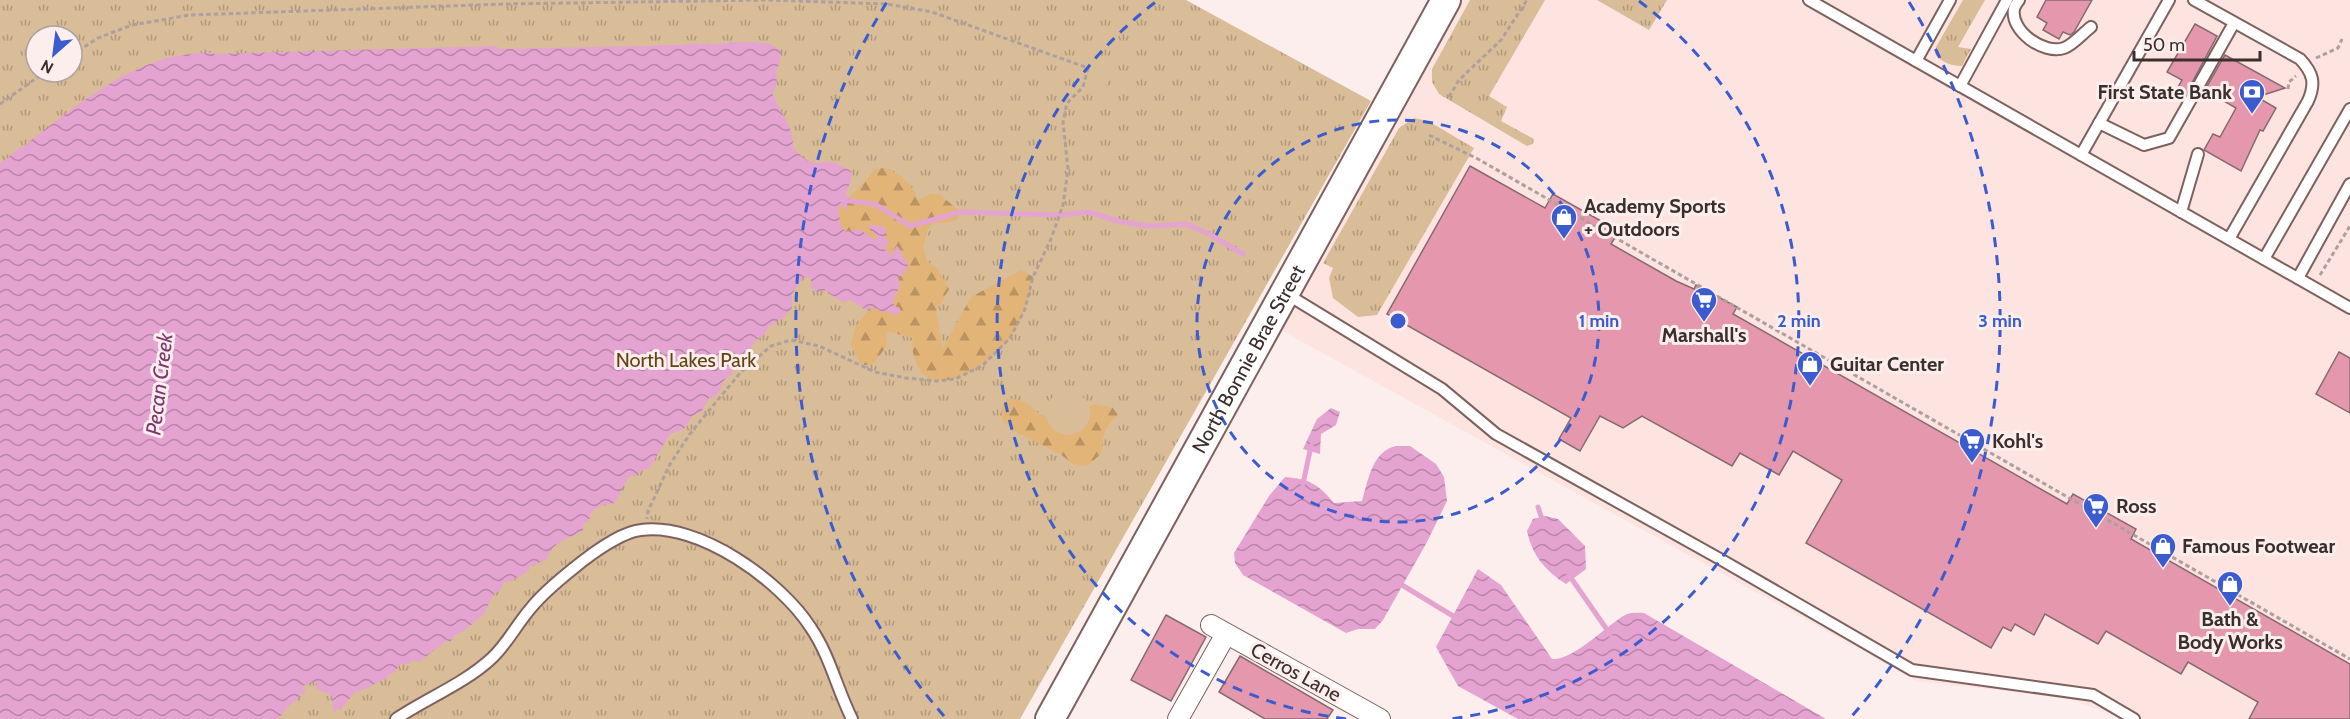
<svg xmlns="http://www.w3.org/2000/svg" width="2350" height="719" viewBox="0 0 2350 719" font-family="Cabin,sans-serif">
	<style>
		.built { fill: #fde4e1 }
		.grass { fill: url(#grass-tufts); fill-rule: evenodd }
		.forest { fill: url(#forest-firs) }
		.pitch { fill: #d9bc98 }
		.water { fill: url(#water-waves) }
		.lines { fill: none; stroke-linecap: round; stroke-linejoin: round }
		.stream { stroke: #e4a3d0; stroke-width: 5 }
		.building { fill: #e598ad; stroke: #866a71; stroke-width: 1.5 }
		.lane-casing { stroke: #7e615e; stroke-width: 14 }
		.street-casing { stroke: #7e615e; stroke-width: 22 }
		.secondary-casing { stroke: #7e615e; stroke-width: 32 }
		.path { stroke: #ada09e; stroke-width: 3; stroke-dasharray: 4.5 3; stroke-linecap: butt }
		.lane { stroke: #fff; stroke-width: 10 }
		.street { stroke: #fff; stroke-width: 20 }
		.secondary { stroke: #fff; stroke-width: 28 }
		.ring { fill: none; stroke: #3b5cce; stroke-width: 3; stroke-dasharray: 10 8 }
		.labels { text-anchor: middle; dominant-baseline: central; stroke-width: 6; stroke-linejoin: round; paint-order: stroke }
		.poi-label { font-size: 20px; font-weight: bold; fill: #3b2f2d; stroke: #fbeeec; text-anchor: start }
		.street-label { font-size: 20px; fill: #3b2f2d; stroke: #fbeeec }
		.park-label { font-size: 20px; fill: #634314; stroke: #fbeeec }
		.water-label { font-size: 21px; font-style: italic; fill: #7f356d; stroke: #fbeeec }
		.centre { fill: #3b5cce; stroke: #fbeeec; stroke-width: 3 }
		.ring-label { font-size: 18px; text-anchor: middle; font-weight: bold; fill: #3b5cce; stroke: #fbeeec; stroke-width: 6; stroke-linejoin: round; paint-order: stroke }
	</style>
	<defs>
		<pattern id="grass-tufts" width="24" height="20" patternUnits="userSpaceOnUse" patternTransform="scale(1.5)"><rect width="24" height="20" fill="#d9bc98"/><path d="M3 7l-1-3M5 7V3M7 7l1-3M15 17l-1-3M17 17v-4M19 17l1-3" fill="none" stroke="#b1997c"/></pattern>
		<pattern id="forest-firs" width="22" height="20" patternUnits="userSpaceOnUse" patternTransform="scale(1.5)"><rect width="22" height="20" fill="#e3b477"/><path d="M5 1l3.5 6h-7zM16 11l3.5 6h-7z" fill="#b99362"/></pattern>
		<pattern id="water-waves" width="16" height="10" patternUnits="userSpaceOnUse" patternTransform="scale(1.5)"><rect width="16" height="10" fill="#e4a3d0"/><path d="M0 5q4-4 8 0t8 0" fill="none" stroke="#ba85a9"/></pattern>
	</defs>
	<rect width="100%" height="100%" fill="#fbeeec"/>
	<polygon class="built" points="1460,0 2350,0 2350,719 2124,719 2067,698 1917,681 1268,323"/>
	<g class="grass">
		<path d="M0,0H1186L1371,101L1020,719H0ZM36,36H72V72H36Z"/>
		<polygon points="1470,0 1545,0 1489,96 1507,107 1501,121 1534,139 1533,144 1527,146 1439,94 1432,82 1432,69"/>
		<polygon points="1597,0 1667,0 1649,30"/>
		<path d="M1963,0H1985L1958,47L1971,49L1962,66C1951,66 1941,62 1935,54L1936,47Z"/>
		<polygon points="1414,118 1428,121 1474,148 1377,315 1358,317 1333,298 1329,278 1333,268 1323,263 1399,128"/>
	</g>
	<g class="forest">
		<path d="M884,168C898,172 915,185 917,200L924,198L931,193L940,195L961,212L958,219L948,223H933L927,230L923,247L927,261L938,269L949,289L936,312L943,348L971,297L1021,270L1033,277C1028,298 1023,319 1011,337C996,359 935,405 917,364C913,354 911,349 913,338C903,337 895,331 886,332L887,346L872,365H861L851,346L855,327L870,308L891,312L894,315L900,313V308L894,306L893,301L898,292V275L902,276L908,267L907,262L895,248L892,255L889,254V250H884L888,242L884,238L886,229L883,226L873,225V232L878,237L875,240L858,229L846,232L840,225L838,206H844L846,210C847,192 866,185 874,169Z"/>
		<path d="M1007,398C1034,401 1029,410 1050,419L1086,409L1094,404L1113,408L1118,415C1105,427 1102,435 1102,453L1087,466L1073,464L1060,454L1018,433L1003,422L1001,409Z"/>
	</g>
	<g class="pitch">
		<circle cx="1091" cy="75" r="18"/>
		<circle cx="1068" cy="413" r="22"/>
	</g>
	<g class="water">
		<path d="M733,42C748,43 771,39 781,52L779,65L775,73L777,75L776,87L772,92C779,112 794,126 793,147C798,154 809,164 818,163C824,162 825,160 832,163L834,162L851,171C853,182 847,185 846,196L850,197L846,202L848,207L845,210L843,206H838L840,225L846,232L859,229L875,240L878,237L870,230L869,225L883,226L886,232L884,238L889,240L884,250H889V254L892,255L897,245L902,253L901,255L907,262L908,267L902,276H898L900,285L893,301L894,306L900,308V313L894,315L891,312H881L878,309L870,308L866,310L850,300L843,302L828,293L827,290L815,292L811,287V278L803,277L792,294V308L786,315L770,326L763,336L756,340L742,361L735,367L730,376L723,381L721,389L714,397L709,398L701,412L692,416L684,429L670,434L650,467L626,479L627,483H625L615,503C603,505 591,506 589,521L583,524V531C569,538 551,542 547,559L529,567V570C521,577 514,580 504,582L500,590L493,595L484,614L465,630L455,635L450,642L446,641L419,662L413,660L408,664H400L395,672L388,675L387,678C376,682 367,690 355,692L340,710L338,707L334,713C330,695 338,696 316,689L317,682L304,685L303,687L306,691L303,694L300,693L297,701C287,703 285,713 277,719H0V164L22,146L24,148L25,145C67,113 105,80 155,62C172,55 191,54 209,52L214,54L496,46L499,49L643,46C649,47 655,45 662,45C675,45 685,45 697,43L699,45L709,43L711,45Z"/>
		<polygon points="1331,408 1340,412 1336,425 1321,434 1320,454 1303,449 1317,419"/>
		<path d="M1396,446H1410L1436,464L1444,477L1447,501L1427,542L1383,620L1375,629H1358L1346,633L1243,575L1235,563L1234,553L1269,496L1285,477C1310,479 1318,484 1334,503L1362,501C1368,481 1372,451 1396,446Z"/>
		<path d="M1545,516L1558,519L1585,546L1586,569L1566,584C1545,571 1532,555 1527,531L1533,519Z"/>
		<path d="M1478,569L1501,585L1552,659C1573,661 1607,625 1625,615C1631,612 1638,613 1644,613L1826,719H1518L1458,686L1436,647Z"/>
	</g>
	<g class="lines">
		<g class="stream">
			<polyline points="842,200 875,204 910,226 961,212 1060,215 1088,212 1122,222 1150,226 1186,224 1209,234 1243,254"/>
			<polyline points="1303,484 1311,446"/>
			<polyline points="1538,507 1543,522"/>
			<polyline points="1569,575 1610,634"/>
			<polyline points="1397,582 1458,619"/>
		</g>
	</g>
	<g class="building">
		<polygon points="2046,0 2092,0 2074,32 2070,35 2063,32 2059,39 2043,30 2047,23 2037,17"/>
		<polygon points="2195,24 2217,36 2186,94 2177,89 2182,80 2167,72"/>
		<polygon points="2225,55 2285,88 2257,97 2276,108 2263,131 2260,130 2241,171 2204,150 2213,134 2220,137 2236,108 2205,90"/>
		<polygon points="1470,166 1545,208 1553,194 1619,231 1611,244 1676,281 1694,289 1696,285 1737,307 1733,314 2067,504 2073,494 2136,529 2131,539 2350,664 2350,719 2249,719 2258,702 2188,662 2181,674 2106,631 2098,644 2045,614 2034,635 2015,624 2011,631 2003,627 1991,648 1806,543 1842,480 1793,451 1779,475 1740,453 1732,466 1642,416 1623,428 1600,416 1580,451 1559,439 1571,418 1387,314"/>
		<polygon points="2339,352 2350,358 2350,413 2316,394"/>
		<polygon points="1166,615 1206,637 1171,701 1131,680"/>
		<polygon points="1240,656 1333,710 1327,719 1265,719 1219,692"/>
	</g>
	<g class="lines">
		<g class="lane-casing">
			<g id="lane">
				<polyline points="1809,0 2350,308"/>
				<path d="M2019,0C2017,3 2015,5 2014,9C2010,31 2044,55 2064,48C2073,45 2083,33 2091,27"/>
				<path d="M2194,0L2300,59C2313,73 2316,83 2308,101L2229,239"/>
				<polyline points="1916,61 1950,0"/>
				<polyline points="1960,86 2007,0"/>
				<polyline points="2099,123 2144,145 2169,138 2234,23"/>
				<polyline points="2081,155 2169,0"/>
				<polyline points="2181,212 2198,154"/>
				<polyline points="2264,259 2350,109"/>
				<polyline points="2298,278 2350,184"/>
				<polyline points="1285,293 1442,389 1496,434 1720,559 1912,670 2093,695 2134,719"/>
				<path d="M396,719C427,698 464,684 492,658C507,644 517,624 531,608C543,593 559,580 574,568C590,555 621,532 641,530C699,522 781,581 811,628C830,656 837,689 852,719"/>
			</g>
		</g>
		<g class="street-casing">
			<g id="street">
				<polyline points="1211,625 1380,719"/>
				<polyline points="1178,719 1226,634"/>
			</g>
		</g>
		<g class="secondary-casing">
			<g id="secondary">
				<path id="s1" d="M1050,719L1446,0"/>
			</g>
		</g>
		<g class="path">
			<polyline points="72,55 98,38 132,25 190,15 505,4 768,0 887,4 932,12 1088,68 1083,87 1067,103 1063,122 1068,169 1063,205 1051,239 1033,277 1025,309 1010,338 982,366 955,379 936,381 906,378 875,372 819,346 791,340 771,346 741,372 692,431 670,464 648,511 647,519"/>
			<polyline points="2316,58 2338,48 2342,39"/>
			<polyline points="2288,89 2289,82 2296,76"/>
			<polyline points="1449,97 1459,80 1501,40 1527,0"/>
			<polyline points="0,104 45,72"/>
			<polyline points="1429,135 1478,159 2350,659"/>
			<polyline points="2320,275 2350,226"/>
		</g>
		<use href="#lane" class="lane"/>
		<use href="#street" class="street"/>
		<use href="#secondary" class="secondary"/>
	</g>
	<g class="ring">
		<circle cx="1398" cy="321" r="201"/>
		<path d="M1346 719A401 401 0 0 1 1157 1M1639 1A401 401 0 0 1 1450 719"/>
		<path d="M944 716A602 602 0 0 1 887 2M1909 2A602 602 0 0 1 1852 716"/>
	</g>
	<defs>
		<g id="bank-pin" transform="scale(1.35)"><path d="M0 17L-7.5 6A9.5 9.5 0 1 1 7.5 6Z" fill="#3b5cce" stroke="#fbeeec"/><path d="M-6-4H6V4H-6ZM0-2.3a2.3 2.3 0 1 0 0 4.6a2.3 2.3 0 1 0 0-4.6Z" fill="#fff"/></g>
		<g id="shop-pin" transform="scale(1.35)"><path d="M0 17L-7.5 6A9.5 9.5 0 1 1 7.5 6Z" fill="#3b5cce" stroke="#fbeeec"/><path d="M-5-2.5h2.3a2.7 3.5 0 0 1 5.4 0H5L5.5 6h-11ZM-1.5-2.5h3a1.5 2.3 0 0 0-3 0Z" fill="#fff"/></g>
		<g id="supermarket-pin" transform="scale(1.35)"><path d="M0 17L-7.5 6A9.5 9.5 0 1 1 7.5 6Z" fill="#3b5cce" stroke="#fbeeec"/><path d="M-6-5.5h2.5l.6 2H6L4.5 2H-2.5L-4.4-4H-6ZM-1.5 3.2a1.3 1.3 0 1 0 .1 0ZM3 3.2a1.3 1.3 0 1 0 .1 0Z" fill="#fff"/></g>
	</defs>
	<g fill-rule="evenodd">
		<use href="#bank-pin" x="2252" y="92"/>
		<use href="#shop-pin" x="1564" y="217"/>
		<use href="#supermarket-pin" x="1704" y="300"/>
		<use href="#shop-pin" x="1810" y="364"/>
		<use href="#supermarket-pin" x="1972" y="441"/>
		<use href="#supermarket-pin" x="2096" y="506"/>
		<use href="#shop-pin" x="2163" y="546"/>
		<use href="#shop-pin" x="2230" y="584"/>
	</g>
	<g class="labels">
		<g class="poi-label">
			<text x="2232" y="92" text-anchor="end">First State Bank</text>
			<text x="1584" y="206">Academy Sports<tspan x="1584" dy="23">+ Outdoors</tspan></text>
			<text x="1704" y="335" text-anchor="middle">Marshall's</text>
			<text x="1830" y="364">Guitar Center</text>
			<text x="1992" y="441">Kohl's</text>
			<text x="2116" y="506">Ross</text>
			<text x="2182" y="546">Famous Footwear</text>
			<text x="2230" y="619" text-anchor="middle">Bath &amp;<tspan x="2230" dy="23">Body Works</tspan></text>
		</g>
		<g class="street-label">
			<text stroke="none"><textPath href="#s1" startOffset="411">North Bonnie Brae Street</textPath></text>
			<text transform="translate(1296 672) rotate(29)">Cerros Lane</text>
		</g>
		<g class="park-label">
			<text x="686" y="360">North Lakes Park</text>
		</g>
		<g class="water-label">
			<text transform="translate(159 384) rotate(-83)">Pecan Creek</text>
		</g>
	</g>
	<circle cx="1398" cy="321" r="9" class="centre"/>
	<g class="ring-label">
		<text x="1599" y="327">1 min</text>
		<text x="1799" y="327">2 min</text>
		<text x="2000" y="327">3 min</text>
	</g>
	<g transform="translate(54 54) rotate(208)"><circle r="28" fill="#fbeeec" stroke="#aea2a0" stroke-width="1.5"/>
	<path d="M0-4.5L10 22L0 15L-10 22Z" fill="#3b5cce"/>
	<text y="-9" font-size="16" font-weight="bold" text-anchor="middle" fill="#3b2f2d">N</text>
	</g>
	<path d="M2134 51v9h126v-9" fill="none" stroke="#3b2f2d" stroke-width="3"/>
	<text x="2143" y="51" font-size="18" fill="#3b2f2d" stroke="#fbeeec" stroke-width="4.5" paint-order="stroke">50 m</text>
</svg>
